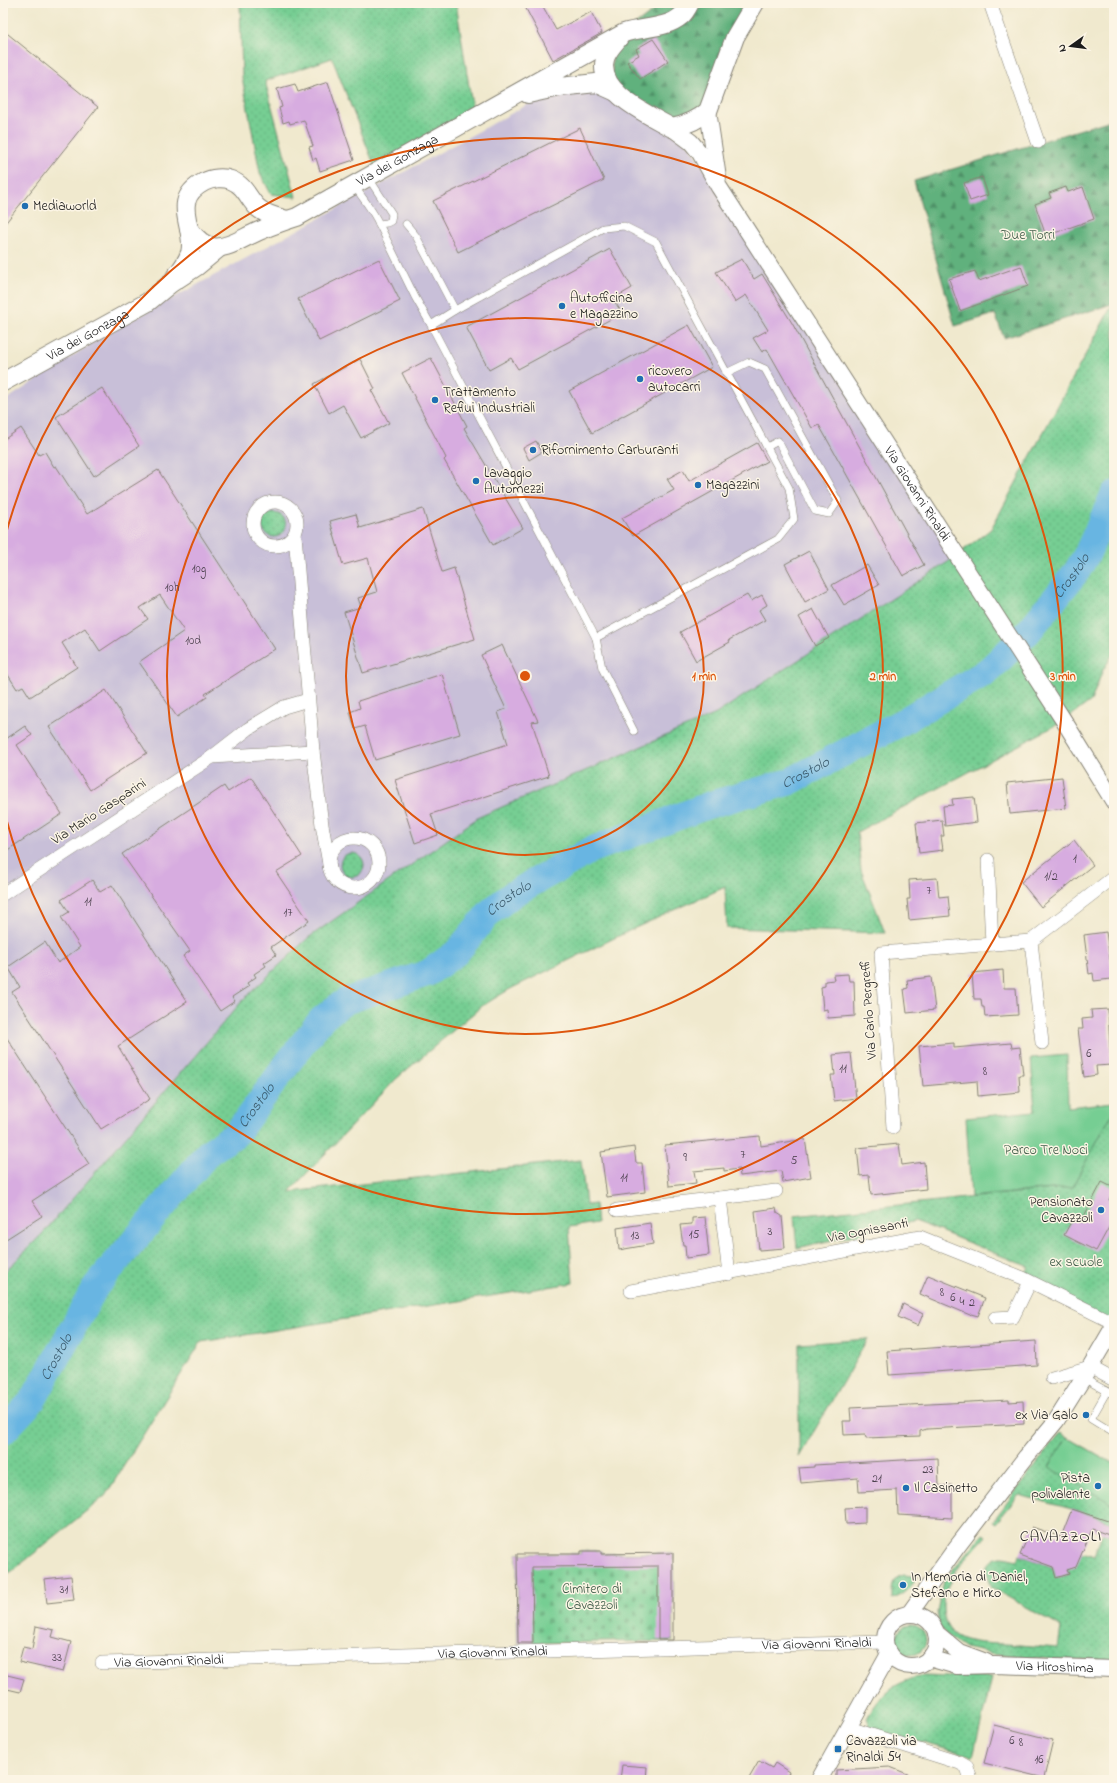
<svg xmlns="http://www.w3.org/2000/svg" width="1117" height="1783" viewBox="0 0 1117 1783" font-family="'Indie Flower',sans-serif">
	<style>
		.industrial { fill: #c8bfd8 }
		.grass { fill: url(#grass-dots); stroke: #497558 }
		.forest { fill: url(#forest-firs); stroke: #3e664c }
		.cemetery { fill: url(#cemetery-stones); stroke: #497558 }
		.park { fill: #76ce93; stroke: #497558 }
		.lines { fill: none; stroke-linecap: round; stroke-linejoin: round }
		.river { stroke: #68b5e2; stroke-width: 27 }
		.building { fill: #d7ace0 }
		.service-casing { stroke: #868275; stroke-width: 8 }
		.minor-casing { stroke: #868275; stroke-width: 14 }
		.tertiary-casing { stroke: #868275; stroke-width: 18 }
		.secondary-casing { stroke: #868275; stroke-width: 20 }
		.service { stroke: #fff; stroke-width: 7 }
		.minor { stroke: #fff; stroke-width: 13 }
		.tertiary { stroke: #fff; stroke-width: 16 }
		.secondary { stroke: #fff; stroke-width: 18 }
		.ring { fill: none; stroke: #de560d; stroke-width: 2 }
		.poi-dot { fill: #1f6fb2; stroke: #fcf5e5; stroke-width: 1.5 }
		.labels { text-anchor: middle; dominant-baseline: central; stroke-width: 3; stroke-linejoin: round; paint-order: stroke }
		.number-label { font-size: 12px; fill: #4b404d }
		.street-label { font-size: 14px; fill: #1c1c1c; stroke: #fcf5e5 }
		.poi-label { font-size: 14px; fill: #1c1c1c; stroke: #fcf5e5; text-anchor: start }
		.park-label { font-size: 14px; fill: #3c5a46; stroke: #fcf5e5 }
		.water-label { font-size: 15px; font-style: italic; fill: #3a596b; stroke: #fcf5e5 }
		.quarter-label { font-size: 16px; letter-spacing: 1px; fill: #1c1c1c; stroke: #fcf5e5 }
		.centre { fill: #de560d; stroke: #fcf5e5; stroke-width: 2 }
		.ring-label { font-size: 12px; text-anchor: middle; font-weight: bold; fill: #de560d; stroke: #fcf5e5; stroke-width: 3; stroke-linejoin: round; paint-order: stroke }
	</style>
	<defs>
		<pattern id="grass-dots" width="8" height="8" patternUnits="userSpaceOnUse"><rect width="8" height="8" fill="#76ce93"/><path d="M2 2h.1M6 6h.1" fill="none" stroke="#66b07e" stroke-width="1.8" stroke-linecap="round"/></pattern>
		<pattern id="forest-firs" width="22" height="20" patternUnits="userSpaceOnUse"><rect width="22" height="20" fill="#60b17d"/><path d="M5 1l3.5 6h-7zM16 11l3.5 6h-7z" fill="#4e8f66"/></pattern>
		<pattern id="cemetery-stones" width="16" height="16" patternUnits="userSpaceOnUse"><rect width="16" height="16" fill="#76ce93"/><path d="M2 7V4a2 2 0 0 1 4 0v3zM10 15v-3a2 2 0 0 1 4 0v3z" fill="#66b07e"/></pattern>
	</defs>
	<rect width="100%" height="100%" fill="#fcf5e5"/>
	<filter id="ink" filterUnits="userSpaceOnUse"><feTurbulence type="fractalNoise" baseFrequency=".025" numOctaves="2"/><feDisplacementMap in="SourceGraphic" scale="8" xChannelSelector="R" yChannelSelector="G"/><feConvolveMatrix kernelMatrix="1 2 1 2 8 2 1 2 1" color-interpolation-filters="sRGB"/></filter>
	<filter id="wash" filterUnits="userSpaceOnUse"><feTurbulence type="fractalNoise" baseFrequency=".012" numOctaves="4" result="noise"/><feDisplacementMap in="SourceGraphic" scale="16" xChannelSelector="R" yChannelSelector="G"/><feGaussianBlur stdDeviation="0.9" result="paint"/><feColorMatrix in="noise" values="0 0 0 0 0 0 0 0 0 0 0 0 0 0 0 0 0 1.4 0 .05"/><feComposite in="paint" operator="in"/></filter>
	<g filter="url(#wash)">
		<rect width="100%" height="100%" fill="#f0e9ce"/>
		<polygon class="industrial" points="596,83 688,144 957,556 716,714 479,817 243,1000 44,1232 3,1274 3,402 103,336 560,87"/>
		<g class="grass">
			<polygon points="240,3 456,3 473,112 375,167 332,58 265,81 296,197 271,194 260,173 242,77"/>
			<polygon points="1114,302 1114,652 1102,672 1091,701 1064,721 857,832 861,870 885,933 727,928 725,887 633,929 510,989 482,1006 396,1079 289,1192 581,1160 586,1205 595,1204 597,1223 569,1227 573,1283 201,1342 105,1496 11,1572 3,1575 3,1274 44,1232 243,1000 308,938 479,817 716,714 948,562 991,529"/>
			<circle cx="274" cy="525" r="12"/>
			<circle cx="352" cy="865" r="12"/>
			<polygon points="1114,1110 1114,1323 1023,1278 1029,1267 915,1221 797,1248 794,1216 1072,1187"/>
			<polygon points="868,1339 799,1457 799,1344"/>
			<path d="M1060,1433L1114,1464V1660L1050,1659L989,1653L965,1648L940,1630L937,1612L944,1581L983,1534L986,1536C974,1550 958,1565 950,1582C945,1590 943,1599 943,1608C943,1645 979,1643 1006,1644C1023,1645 1041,1647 1058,1648L1061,1627L992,1588C984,1577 984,1558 1002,1557C1007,1557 1013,1559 1018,1560L1020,1555L1053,1567L1057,1578L1069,1574L1067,1570L1082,1552L1094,1556L1103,1533L1109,1535L1114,1523L1072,1509L1019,1495L996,1523L993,1521Z"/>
			<path d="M905,1575L917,1577C912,1587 903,1595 892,1599C892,1587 891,1577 905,1575Z"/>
			<circle cx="911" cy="1640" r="15"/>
			<path d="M924,1675L992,1678L973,1756L871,1729L867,1718C884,1690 893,1684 924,1675Z"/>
		</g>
		<g class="forest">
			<polygon points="664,3 755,3 708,111 683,126 612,86 612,47 624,33"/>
			<polygon points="1114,119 1114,302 1112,304 1004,338 995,314 955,326 914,181"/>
		</g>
		<polygon class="cemetery" points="581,1551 601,1551 602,1554 673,1553 673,1641 518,1643 517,1554 581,1554"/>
		<g class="park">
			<polygon points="1067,1055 1068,1107 1114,1102 1114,1110 1072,1187 971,1197 966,1118 1035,1111 1031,1058"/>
			<polygon points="1067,1437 1114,1464 1114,1505 1049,1467"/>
		</g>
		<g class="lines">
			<path class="river" id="s1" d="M3,1432L33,1400L96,1286L209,1152L236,1134L290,1060L321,1020L333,1010L346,1001L428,973L456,953L490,912L513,894L591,850L709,805L789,782L902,722L983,674L991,668L1028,632L1077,571L1087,554L1114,494"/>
		</g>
		<g id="blocks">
			<g class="building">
				<polygon points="523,3 541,3 556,30 591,12 602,33 553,60"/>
				<polygon points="3,30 98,107 3,226"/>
				<polygon points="653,39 668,61 640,79 627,62 639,55 636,49"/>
				<polygon points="328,82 354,160 320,171 316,158 313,160 309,147 313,146 304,120 290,124 289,121 283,123 279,108 282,107 277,89 295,84 298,92"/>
				<polygon points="580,128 604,180 458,252 433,201"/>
				<polygon points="982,177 988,195 970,201 964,183"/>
				<polygon points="1066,187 1068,192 1083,187 1094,219 1046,236 1035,204 1051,198 1049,193"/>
				<polygon points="610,249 632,288 613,299 622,313 518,369 511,358 489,370 466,327"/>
				<polygon points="379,259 400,301 319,341 298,299"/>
				<polygon points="742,259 754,279 762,274 792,323 924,565 903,576 819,425 812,428 767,349 762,352 753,338 768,330 746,295 735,302 716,272"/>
				<polygon points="1021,266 1028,286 960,311 949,279 975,271 979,281"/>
				<polygon points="689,325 712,367 592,433 569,391"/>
				<polygon points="431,358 467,426 464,428 523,528 493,545 444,460 446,458 402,373"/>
				<polygon points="360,359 375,389 371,390 389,423 361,438 343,405 329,413 314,384"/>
				<polygon points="102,388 139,446 94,476 56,417"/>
				<polygon points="21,428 39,455 45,452 54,467 56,466 87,514 158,470 275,649 205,694 207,697 177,717 139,662 184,631 160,595 140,608 148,619 100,651 85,628 62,643 77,667 30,697 23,686 17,689 3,667 3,440"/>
				<polygon points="536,441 542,452 529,460 523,448"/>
				<polygon points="757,443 767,461 633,536 622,518 674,490 667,479 683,470 689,481"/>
				<polygon points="423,509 442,572 454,568 475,639 363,673 344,612 361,607 358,598 377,592 368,558 343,565 330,521 356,514 360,528"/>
				<polygon points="809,551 829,589 805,602 785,564"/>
				<polygon points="867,565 879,585 844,605 832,585"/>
				<polygon points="747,595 751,601 762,595 767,605 759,610 765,620 729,640 730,642 696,661 680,632"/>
				<polygon points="813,609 829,638 815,646 799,617"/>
				<polygon points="502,645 538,721 532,722 549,776 431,814 438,835 415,843 395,780 508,744 498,712 506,709 481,655"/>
				<polygon points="442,674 460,734 375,760 365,726 355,729 350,712 360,708 358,701"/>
				<polygon points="106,690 147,753 90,790 49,727"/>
				<polygon points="25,726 32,735 17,745 62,814 3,853 3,741"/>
				<polygon points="251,777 302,856 276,872 309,921 271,947 276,955 264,963 266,966 254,974 256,977 247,983 249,986 232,997 235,1001 220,1011 183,956 190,951 122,854 224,786 228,792"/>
				<polygon points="1062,777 1066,808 1010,814 1007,783"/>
				<polygon points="974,797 977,822 945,826 943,806 953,805 952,799"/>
				<polygon points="942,820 944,836 941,836 943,850 919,853 916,823"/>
				<polygon points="1074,840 1093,865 1041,907 1021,882"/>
				<polygon points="937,878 939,897 948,896 950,916 909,920 907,899 910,899 909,880"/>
				<polygon points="92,880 100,892 112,885 187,1002 118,1046 150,1099 101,1129 12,992 20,987 8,967 45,942 58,963 80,947 61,917 69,912 61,900"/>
				<polygon points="1106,932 1112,972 1111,972 1111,979 1094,981 1093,973 1089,974 1084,935"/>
				<polygon points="1003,970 1004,988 1016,988 1018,1015 985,1017 984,1007 982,1007 981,999 974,999 972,973"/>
				<polygon points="848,974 849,981 854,981 855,1016 828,1018 827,1009 823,1010 821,987 825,986 825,981 834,980 833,975"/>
				<polygon points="931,977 935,1010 907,1013 904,989 908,988 907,980"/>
				<polygon points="1108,1009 1111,1065 1096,1066 1097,1075 1084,1077 1078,1029 1083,1029 1082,1019 1092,1018 1091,1010"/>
				<polygon points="3,1032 89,1164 32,1201 42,1216 3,1241"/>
				<polygon points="954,1043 954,1048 1011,1043 1012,1048 1020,1047 1023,1075 1019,1075 1020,1092 978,1096 977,1081 923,1086 919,1046"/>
				<polygon points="851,1053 856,1098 834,1101 831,1075 835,1075 833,1055"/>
				<polygon points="760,1136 761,1146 805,1139 811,1177 783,1182 781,1171 740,1176 739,1169 724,1171 724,1168 694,1171 696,1183 669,1186 665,1145"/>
				<polygon points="899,1144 902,1165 924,1162 926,1189 871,1195 869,1175 860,1176 857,1148"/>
				<polygon points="634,1147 636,1163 642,1163 645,1192 607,1197 601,1152"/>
				<polygon points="1102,1182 1114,1188 1109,1200 1114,1202 1114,1218 1096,1251 1064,1235 1073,1218 1081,1222"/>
				<polygon points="776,1208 777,1213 782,1216 785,1248 759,1250 755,1211"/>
				<polygon points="705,1217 709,1255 686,1258 685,1245 683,1245 680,1225 692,1224 692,1218"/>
				<polygon points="650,1223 653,1244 619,1250 617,1228"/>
				<polygon points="928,1275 985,1298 978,1316 971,1314 970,1315 920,1294"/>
				<polygon points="903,1304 923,1314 918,1326 898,1317"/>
				<polygon points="1036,1341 1037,1365 889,1375 887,1351"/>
				<polygon points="1009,1400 1009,1402 1023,1401 1024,1424 927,1429 920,1431 920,1436 866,1438 865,1434 844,1435 843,1421 851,1421 850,1408"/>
				<polygon points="938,1458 939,1486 952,1485 952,1518 898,1515 897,1490 859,1492 858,1478 801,1483 799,1468 814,1467 814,1465"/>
				<polygon points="865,1507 865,1523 846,1524 845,1508"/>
				<polygon points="1072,1509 1114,1523 1109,1535 1092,1529 1076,1567 1067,1570 1069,1574 1056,1578 1053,1567 1020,1555 1032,1527 1061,1537"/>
				<polygon points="581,1551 601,1551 601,1554 673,1553 673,1640 658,1640 658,1566 532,1567 533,1643 518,1643 517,1554 581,1554"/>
				<polygon points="71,1576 74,1600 47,1603 44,1579"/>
				<polygon points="36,1626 54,1630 52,1637 71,1642 63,1672 19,1662 23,1647 32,1649"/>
				<polygon points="3,1674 24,1679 20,1692 3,1688"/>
				<polygon points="994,1725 1053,1740 1044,1778 984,1763"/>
				<polygon points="759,1761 772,1768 775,1763 789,1772 787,1777 793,1780 748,1780"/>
				<polygon points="622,1765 647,1767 646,1780 620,1780"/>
				<polygon points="890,1767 920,1779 920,1780 836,1780 836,1770"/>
			</g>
		</g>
	</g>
	<g filter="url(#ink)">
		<use href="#blocks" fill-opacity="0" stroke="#868275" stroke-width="1"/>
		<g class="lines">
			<g class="service-casing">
				<g id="service">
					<path d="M354,185C362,198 373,210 379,224L387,223L391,221L392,214L368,177"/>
					<polyline points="379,224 415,297 431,325 455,310 416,236 406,224"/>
					<polyline points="455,310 603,228 624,226 656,242 789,488 794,519 778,539 596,638"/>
					<polyline points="431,325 596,638 602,668 634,731"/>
					<polyline points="726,373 749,362 765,369 838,501 829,514 815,511 778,441 767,447"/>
					<polyline points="1083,1378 1114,1395"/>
					<polyline points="1107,1391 1091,1419 1112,1432"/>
				</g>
			</g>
			<g class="minor-casing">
				<g id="minor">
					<polyline points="990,3 1038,142"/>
					<circle cx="275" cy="524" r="22"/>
					<polyline points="295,535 313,751 322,825 330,869"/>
					<polyline points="212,757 313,751"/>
					<circle cx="354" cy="863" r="25"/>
					<polyline points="988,860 992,944"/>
					<polyline points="3,894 212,757 248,729 284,707 308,700"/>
					<polyline points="1042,1043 1031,941 1114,877"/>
					<polyline points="893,1127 881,953 1031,941"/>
					<polyline points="720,1198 776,1191"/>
					<polyline points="617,1210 720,1198 729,1274"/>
					<polyline points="631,1291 920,1237 1023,1278 1114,1323"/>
					<polyline points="995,1318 1013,1317 1030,1282"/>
					<polyline points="1052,1378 1090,1367 1114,1380"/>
					<path id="s2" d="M102,1663L885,1642"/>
					<polyline points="849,1728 960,1763 967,1767 971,1780"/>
				</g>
			</g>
			<g class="tertiary-casing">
				<g id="tertiary">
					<polyline points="708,111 718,178"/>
					<path id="s3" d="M672,128L691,142L700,153L719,187L1064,721L1114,802"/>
					<polyline points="909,1614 956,1548 1026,1457 1056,1421 1090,1367 1114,1326"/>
					<circle cx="911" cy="1640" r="26"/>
					<polyline points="936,1633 959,1652 986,1662"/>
					<path id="s4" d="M929,1658L957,1666L995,1665L1114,1669"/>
					<polyline points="819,1780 889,1654"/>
				</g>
			</g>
			<g class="secondary-casing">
				<g id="secondary">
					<path d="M619,38C614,44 607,51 605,59C596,93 650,115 672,128C686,125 698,120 708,111L735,37L755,3"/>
					<polyline points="528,94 560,87 596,83 616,92"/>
					<path id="s5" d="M189,229C213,262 231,243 259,231C271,226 284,221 297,217L624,33C642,27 666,29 681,16C685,13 688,7 690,3"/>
					<path d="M175,277C181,270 187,262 190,253C197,228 168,201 204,182C212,178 223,177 231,180C246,186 248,199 258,208C266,215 277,217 287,220"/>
					<path id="s6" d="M3,382L148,302L170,284L196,267L219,248"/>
				</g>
			</g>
			<use href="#service" class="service"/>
			<use href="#minor" class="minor"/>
			<use href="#tertiary" class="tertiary"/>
			<use href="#secondary" class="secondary"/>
		</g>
	</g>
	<g class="ring">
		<circle cx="525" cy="676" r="179"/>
		<circle cx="525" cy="676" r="358"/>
		<path d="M4 541A538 538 0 1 1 4 811"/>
	</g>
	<g class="poi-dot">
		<circle cx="25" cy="206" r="4"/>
		<circle cx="562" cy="306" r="4"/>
		<circle cx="640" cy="379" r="4"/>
		<circle cx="435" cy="400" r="4"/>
		<circle cx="533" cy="450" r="4"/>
		<circle cx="476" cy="481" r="4"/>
		<circle cx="698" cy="485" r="4"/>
		<circle cx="1101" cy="1210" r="4"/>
		<circle cx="1086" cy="1415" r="4"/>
		<circle cx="1098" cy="1486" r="4"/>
		<circle cx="906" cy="1488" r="4"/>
		<circle cx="903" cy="1585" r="4"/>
		<rect x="834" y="1745" width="8" height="8" rx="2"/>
	</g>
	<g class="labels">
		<g class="number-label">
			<text x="199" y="569">10g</text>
			<text x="172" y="588">10h</text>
			<text x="193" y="641">10d</text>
			<text x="1075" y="859">1</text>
			<text x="1051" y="877">1/2</text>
			<text x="929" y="891">7</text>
			<text x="88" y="902">11</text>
			<text x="288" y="913">17</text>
			<text x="1089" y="1054">6</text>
			<text x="843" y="1069">11</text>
			<text x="985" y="1072">8</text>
			<text x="743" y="1155">7</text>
			<text x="685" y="1158">9</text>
			<text x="794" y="1161">5</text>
			<text x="624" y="1178">11</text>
			<text x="770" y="1232">3</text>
			<text x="694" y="1235">15</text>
			<text x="635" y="1236">13</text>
			<text x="942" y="1293">8</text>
			<text x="953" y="1298">6</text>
			<text x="962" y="1302">4</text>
			<text x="972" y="1303">2</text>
			<text x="928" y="1470">23</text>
			<text x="877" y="1479">21</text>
			<text x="64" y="1590">31</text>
			<text x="57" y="1658">33</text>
			<text x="1012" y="1741">6</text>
			<text x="1021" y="1743">8</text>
			<text x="1039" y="1760">16</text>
		</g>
		<g class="street-label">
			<text stroke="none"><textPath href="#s5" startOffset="236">Via dei Gonzaga</textPath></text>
			<text stroke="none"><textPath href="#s6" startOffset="97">Via dei Gonzaga</textPath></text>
			<text stroke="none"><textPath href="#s3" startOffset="442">Via Giovanni Rinaldi</textPath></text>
			<text transform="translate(99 812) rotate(-33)">Via Mario Gasparini</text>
			<text transform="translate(869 1010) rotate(-94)">Via Carlo Pergreffi</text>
			<text transform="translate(868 1231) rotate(-11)">Via Ognissanti</text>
			<text stroke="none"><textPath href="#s2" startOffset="715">Via Giovanni Rinaldi</textPath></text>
			<text stroke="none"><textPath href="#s2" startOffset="391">Via Giovanni Rinaldi</textPath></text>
			<text stroke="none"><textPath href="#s2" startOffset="67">Via Giovanni Rinaldi</textPath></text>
			<text stroke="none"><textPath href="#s4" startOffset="127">Via Hiroshima</textPath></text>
		</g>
		<g class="poi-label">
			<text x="33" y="206">Mediaworld</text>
			<text x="570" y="298">Autofficina<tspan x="570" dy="16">e Magazzino</tspan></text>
			<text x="648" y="371">ricovero<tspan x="648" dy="16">autocarri</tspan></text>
			<text x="443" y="392">Trattamento<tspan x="443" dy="16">Reflui Industriali</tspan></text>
			<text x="541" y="450">Rifornimento Carburanti</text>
			<text x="484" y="473">Lavaggio<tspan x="484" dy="16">Automezzi</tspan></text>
			<text x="706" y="485">Magazzini</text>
			<text x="1093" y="1202" text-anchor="end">Pensionato<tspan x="1093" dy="16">Cavazzoli</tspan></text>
			<text x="1078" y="1415" text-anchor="end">ex Via Galo</text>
			<text x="1090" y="1478" text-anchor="end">Pista<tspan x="1090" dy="16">polivalente</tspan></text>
			<text x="914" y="1488">Il Casinetto</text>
			<text x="911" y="1577">In Memoria di Daniel,<tspan x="911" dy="16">Stefano e Mirko</tspan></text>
			<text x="846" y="1741">Cavazzoli via<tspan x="846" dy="16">Rinaldi 54</tspan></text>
		</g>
		<g class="park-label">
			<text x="1028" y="235">Due Torri</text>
			<text x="1046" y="1150">Parco Tre Noci</text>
			<text x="1076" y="1262">ex scuole</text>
			<text x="592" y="1589">Cimitero di<tspan x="592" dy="16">Cavazzoli</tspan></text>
		</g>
		<g class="water-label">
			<text stroke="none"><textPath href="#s1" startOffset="1413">Crostolo</textPath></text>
			<text stroke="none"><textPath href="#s1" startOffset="1077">Crostolo</textPath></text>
			<text stroke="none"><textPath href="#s1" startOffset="753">Crostolo</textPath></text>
			<text stroke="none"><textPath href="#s1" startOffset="417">Crostolo</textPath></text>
			<text stroke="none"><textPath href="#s1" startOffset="93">Crostolo</textPath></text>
		</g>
		<g class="quarter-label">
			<text x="1061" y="1537">CAVAZZOLI</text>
		</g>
	</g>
	<circle cx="525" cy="676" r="6" class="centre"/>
	<g class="ring-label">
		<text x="704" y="680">1 min</text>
		<text x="883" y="680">2 min</text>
		<text x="1063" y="680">3 min</text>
	</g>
	<rect width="1117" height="1783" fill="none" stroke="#fcf5e5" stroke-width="16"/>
	<g transform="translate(1071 46) rotate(256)" stroke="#fcf5e5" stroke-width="3" paint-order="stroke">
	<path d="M0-3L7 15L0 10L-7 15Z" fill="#1c1c1c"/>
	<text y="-6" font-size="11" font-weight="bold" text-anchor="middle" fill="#1c1c1c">N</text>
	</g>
</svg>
